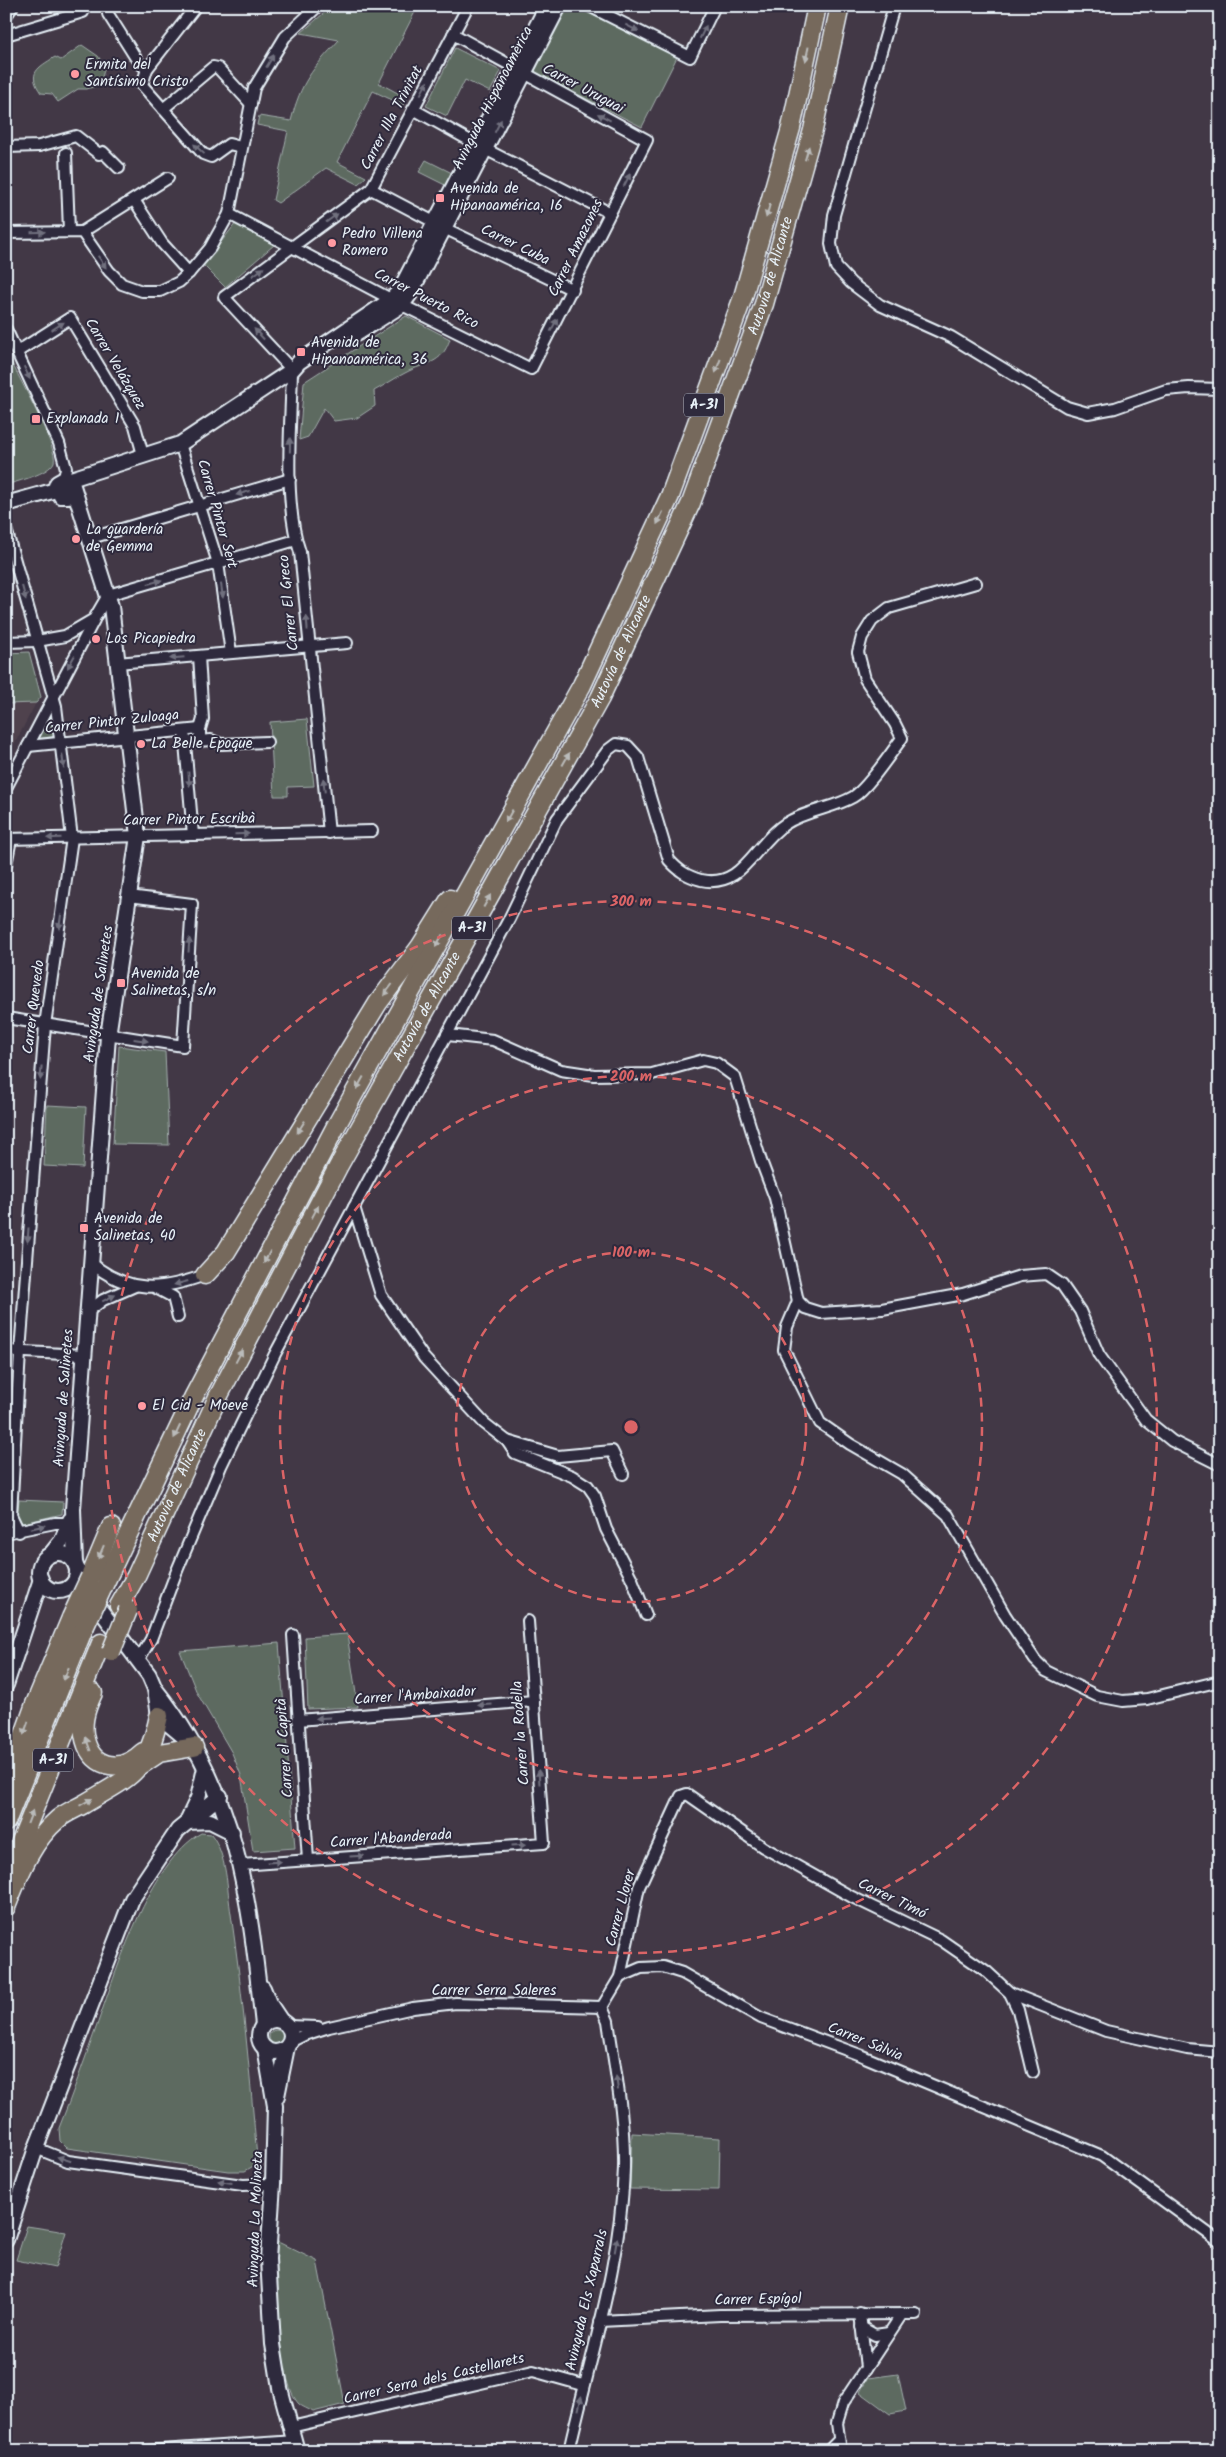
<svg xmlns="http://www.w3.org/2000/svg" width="1226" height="2457" viewBox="0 0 1226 2457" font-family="Kalam,sans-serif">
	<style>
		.built { fill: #4f424d }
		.green { fill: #5d6a60; stroke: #a2aeac }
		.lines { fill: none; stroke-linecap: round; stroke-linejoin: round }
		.street-casing { stroke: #e8f1f8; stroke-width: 14 }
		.secondary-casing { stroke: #e8f1f8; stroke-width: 18 }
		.highway-casing { stroke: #e8f1f8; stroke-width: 21 }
		.street { stroke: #2f2a3d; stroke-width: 10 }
		.secondary { stroke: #2f2a3d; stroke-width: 14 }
		.highway { stroke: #76695c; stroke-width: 18 }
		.highway-bridge-casing { stroke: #e8f1f8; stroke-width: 21; stroke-linecap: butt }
		.highway-bridge { stroke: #76695c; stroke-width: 18 }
		.oneway { fill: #70707e }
		.oneway2 { fill: #babbba }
		.ring { fill: none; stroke: #db6466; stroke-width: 2.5; stroke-dasharray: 9 6 }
		.poi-dot { fill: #ff9aa2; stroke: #2f2a3d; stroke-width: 2 }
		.labels { text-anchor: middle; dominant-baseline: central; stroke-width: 4; stroke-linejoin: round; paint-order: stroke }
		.shield { fill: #2f2a3d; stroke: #b0b5c0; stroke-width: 1 }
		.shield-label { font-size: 14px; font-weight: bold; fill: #e8f1f8 }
		.poi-label { font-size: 15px; fill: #e8f1f8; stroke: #2f2a3d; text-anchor: start }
		.street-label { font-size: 15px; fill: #e8f1f8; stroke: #2f2a3d }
		.centre { fill: #db6466; stroke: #2f2a3d; stroke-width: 2.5 }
		.ring-label { font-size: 15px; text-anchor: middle; font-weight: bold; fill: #db6466; stroke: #2f2a3d; stroke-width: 4; stroke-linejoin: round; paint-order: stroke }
	</style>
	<rect width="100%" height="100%" fill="#423846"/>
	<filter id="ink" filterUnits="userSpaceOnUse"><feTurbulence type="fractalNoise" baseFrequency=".02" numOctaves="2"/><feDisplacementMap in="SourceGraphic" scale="10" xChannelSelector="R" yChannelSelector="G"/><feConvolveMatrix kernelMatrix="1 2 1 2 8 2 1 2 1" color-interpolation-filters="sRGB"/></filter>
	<g filter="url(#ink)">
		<polygon class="built" points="36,703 6,760 6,704"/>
		<g class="green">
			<path d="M332,6H418L379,83L407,98L403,105L373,91L337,162L366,177L358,184L326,168L278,203L273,200L288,131L257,125L259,116L291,121C301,81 312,70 339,40L301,33Z"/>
			<polygon points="567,6 575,6 677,57 642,127 534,72"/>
			<path d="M82,45L98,56L105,67L102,77L105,83L87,89H78L58,102L52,94L41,93C27,73 37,68 55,57L61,60Z"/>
			<polygon points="455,48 501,71 490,92 465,80 447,116 426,106"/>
			<polygon points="426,160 452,173 445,185 419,172"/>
			<polygon points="236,223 274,245 225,287 203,265"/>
			<path d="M406,316L450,339C441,366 427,361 405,373C395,378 385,385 374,391L375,406L357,418L334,421L324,408L308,437L299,440L304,382Z"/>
			<path d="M6,352C14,368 59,449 54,462C49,474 18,481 6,485Z"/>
			<polygon points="29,652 41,697 36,703 6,704 6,653"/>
			<polygon points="53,713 56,736 37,739"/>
			<polygon points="307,719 314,786 288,787 288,796 274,796 270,722"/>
			<polygon points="119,1046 165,1052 169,1145 113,1144"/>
			<polygon points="47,1105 86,1107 83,1168 44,1166"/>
			<polygon points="19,1500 63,1502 62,1514 23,1523 17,1518"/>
			<polygon points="347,1634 358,1707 308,1709 305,1637"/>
			<polygon points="279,1643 295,1848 253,1851 241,1775 232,1753 197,1693 180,1651"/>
			<path d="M201,1833L211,1834C227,1854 227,1889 231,1914C243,1996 250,2076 257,2158L255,2165L245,2171H228L67,2148L60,2141L59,2128C72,2095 84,2062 96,2028C116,1972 149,1863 201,1833Z"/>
			<circle cx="276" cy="2037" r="7"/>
			<polygon points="632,2133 720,2138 719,2190 630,2189"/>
			<polygon points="27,2226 66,2232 55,2268 16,2260"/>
			<path d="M276,2241L317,2261L345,2404L313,2412C309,2409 302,2407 299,2404C277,2382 277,2274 276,2241Z"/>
			<polygon points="898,2374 906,2411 890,2414 860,2392 868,2378"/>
		</g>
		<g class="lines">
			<g class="street-casing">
				<g id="street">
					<polyline points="196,6 147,69 142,85 203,154 211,157 229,144 241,147"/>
					<polyline points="589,6 690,57 715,6"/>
					<polyline points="894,6 834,215 831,244 836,267 851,283 880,305 951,337 1067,407 1088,413 1115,408 1166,390 1189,388 1220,389"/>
					<polyline points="108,14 139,63 147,69"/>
					<polyline points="6,16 13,6"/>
					<polyline points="6,35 83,12 83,6"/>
					<polyline points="163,109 213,67 218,68 251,104"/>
					<polyline points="413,109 476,144"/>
					<polyline points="6,147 39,146 76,136 99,154 103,152 119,168"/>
					<polyline points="485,149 610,213"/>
					<polyline points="66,153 69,231"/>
					<polyline points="371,189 434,222"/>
					<polyline points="134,200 162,243 189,273"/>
					<polyline points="229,214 402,305 531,369 647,140 453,34"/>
					<polyline points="444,228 573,290"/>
					<polyline points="82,232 168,178"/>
					<polyline points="6,233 82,232 109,271 122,284 142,291 160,291 179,282 189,273 210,248 229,214 254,88 285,37 318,6"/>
					<polyline points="6,329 59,443 66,468 64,479"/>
					<polyline points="17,352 70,318 135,426 143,455"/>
					<polyline points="180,444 218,563 231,653"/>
					<polyline points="6,529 56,706 72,838 45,1025 20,1352 11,1515 19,1532"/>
					<polyline points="91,538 290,479"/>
					<polyline points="6,642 37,641 65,636 94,619 108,595 296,540"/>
					<polyline points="199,656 203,719 200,729 200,741"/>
					<polyline points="117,663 347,643"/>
					<polyline points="184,731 193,835"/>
					<polyline points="185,742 211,740 221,744 267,742"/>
					<polyline points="28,746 200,729"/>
					<polyline points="6,788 94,620"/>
					<path d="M329,833L300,552C283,503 291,422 292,370L224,297L371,189L468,6"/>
					<polyline points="6,839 372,831"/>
					<polyline points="6,865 11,839"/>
					<polyline points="6,1018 183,1046 192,904 129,896"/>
					<polyline points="448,1035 493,1040 561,1070 594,1075 652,1074 703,1060 716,1063 735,1077 761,1161 775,1198 798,1301 805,1308 821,1313 882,1309 963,1294 1020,1276 1046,1274 1062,1285 1080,1311 1099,1355 1146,1420 1172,1441 1220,1465"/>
					<polyline points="354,1207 381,1295 424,1358 484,1423 507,1441 515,1453 572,1476 588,1486 595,1496 606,1529 632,1579 646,1615"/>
					<path d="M90,1262C128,1294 161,1291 205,1275"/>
					<polyline points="156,1288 173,1297 178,1317"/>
					<polyline points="798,1301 787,1327 784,1350 820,1423 850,1444 902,1474 948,1515 1005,1615 1035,1660 1046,1671 1097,1696 1123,1701 1147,1699 1220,1681"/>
					<polyline points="86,1313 103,1300 135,1286"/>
					<polyline points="6,1351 83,1355"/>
					<polyline points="507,1441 558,1456 612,1451 623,1474"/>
					<polyline points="6,1533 55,1523 69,1523"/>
					<polyline points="293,1635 308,1860"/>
					<path d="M139,1659L151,1639L176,1573L221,1466L275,1354L509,919L557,819L608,750L616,744L628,746L638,757L669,860C678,870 686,876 701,880C743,889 754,844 785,824C806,810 832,809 853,797C867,789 891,753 902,738L895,724L865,679L858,652L862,637L872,621L889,608L976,583"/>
					<polyline points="298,1720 534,1701"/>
					<polyline points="241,1865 544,1843 528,1621"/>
					<polyline points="620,1977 641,1968 663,1967 682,1973 761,2018 860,2055 1102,2156 1220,2242"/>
					<polyline points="1010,1993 1106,2031 1187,2049 1220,2052"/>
					<polyline points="602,2007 620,1977 639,1887 681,1796 687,1794 763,1847 852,1897 941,1940 986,1971 1010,1993 1018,2010 1033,2072"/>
					<polyline points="288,2026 318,2027"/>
					<polyline points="290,2042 304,2035 329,2027 413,2008 456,2003 602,2007"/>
					<polyline points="36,2148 68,2161 243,2185 273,2184"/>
					<polyline points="860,2313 866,2368"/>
					<polyline points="600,2321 720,2315 916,2314"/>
					<polyline points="861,2327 875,2335 889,2333"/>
					<polyline points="291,2427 533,2371 583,2385"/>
					<polyline points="146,2451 295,2441"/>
					<path d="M569,2451C590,2357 621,2264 624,2168C625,2119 615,2069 608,2021L602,2007"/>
					<polyline points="828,2451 839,2440"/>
					<polyline points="841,2451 837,2423 843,2403 902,2314"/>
				</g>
			</g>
			<g class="secondary-casing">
				<g id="secondary">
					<polyline points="356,334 402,305 410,294 559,6"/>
					<polyline points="68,480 180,444 292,370 299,362 392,299 400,290 547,6"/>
					<polyline points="73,490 68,496 61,496 56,486 57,483 64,479 73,486 111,606 138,836 108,1036 73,1509 75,1564"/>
					<polyline points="6,504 56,490"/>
					<circle cx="58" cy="1572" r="19"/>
					<polyline points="50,1555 62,1540 70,1520"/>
					<polyline points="77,1568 89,1595 149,1675 155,1689 159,1716 183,1736"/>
					<polyline points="6,1685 41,1579"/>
					<path d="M155,1689C239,1793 249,1898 263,2025"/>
					<polyline points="188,1819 198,1798 205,1768"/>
					<polyline points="187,1822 210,1821 232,1832"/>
					<polyline points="263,1988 269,2003 281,2021"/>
					<circle cx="275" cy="2036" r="16"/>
					<polyline points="265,2048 275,2106 273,2184 268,2259 273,2344 280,2388 297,2451"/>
					<polyline points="277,2096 287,2047"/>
					<polyline points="6,2240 36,2148 132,1899 178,1830 220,1796"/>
				</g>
			</g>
			<g class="highway-casing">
				<g id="highway">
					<polyline points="205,1275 226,1252 378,1003 420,947 450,899"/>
					<polyline points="90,1577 111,1527"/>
					<polyline points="102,1589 193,1398 336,1126 582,685 670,496 743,297 791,128 817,6"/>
					<path id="s1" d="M119,1606L136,1576L217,1399L338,1167L600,698L691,503L764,304L813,130L840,6"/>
					<path d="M93,1693C87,1706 82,1719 84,1734C89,1768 119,1775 143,1752"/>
					<polyline points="141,1765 159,1753 194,1747"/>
					<polyline points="6,1785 35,1704 71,1618"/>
					<polyline points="6,1822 84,1628"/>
					<polyline points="7,1876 101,1643"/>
					<path d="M6,1907C19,1875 31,1842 58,1819C65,1813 75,1809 84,1804C131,1776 147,1773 159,1716"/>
				</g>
			</g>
			<use href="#street" class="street"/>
			<use href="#secondary" class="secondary"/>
			<use href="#highway" class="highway"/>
			<g class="highway-bridge-casing">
				<g id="highway-bridge">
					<polyline points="71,1618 90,1577"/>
					<polyline points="84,1628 102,1589"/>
					<polyline points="111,1652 128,1610"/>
				</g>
			</g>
			<use href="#highway-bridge" class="highway-bridge"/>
		</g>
		<defs><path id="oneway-solid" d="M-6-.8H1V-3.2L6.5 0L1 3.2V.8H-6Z" transform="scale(1.25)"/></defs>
		<g class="oneway">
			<use href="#oneway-solid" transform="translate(632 28) rotate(27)"/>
			<use href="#oneway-solid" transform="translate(703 32) rotate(-64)"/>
			<use href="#oneway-solid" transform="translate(270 61) rotate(-59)"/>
			<use href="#oneway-solid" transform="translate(424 88) rotate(-62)"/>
			<use href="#oneway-solid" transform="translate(604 117) rotate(-152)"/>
			<use href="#oneway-solid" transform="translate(498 126) rotate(-63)"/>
			<use href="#oneway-solid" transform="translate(199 149) rotate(-137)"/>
			<use href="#oneway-solid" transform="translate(627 180) rotate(-63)"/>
			<use href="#oneway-solid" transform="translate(332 218) rotate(-36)"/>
			<use href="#oneway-solid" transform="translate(38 232) rotate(-2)"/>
			<use href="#oneway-solid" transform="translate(102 262) rotate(56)"/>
			<use href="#oneway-solid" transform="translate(258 272) rotate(-36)"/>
			<use href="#oneway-solid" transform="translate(554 325) rotate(-62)"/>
			<use href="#oneway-solid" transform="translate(58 326) rotate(-32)"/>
			<use href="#oneway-solid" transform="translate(259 334) rotate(-133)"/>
			<use href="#oneway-solid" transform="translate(27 373) rotate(65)"/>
			<use href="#oneway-solid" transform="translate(290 445) rotate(-89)"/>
			<use href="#oneway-solid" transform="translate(243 493) rotate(164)"/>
			<use href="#oneway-solid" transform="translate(155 582) rotate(-16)"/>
			<use href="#oneway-solid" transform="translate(222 591) rotate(82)"/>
			<use href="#oneway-solid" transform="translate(24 593) rotate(75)"/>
			<use href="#oneway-solid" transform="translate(307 623) rotate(-95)"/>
			<use href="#oneway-solid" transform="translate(177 658) rotate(175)"/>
			<use href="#oneway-solid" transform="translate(71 662) rotate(119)"/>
			<use href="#oneway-solid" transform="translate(63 761) rotate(83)"/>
			<use href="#oneway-solid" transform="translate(189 779) rotate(85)"/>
			<use href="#oneway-solid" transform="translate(324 785) rotate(-96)"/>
			<use href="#oneway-solid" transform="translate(242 834) rotate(-1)"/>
			<use href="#oneway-solid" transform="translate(54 838) rotate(179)"/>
			<use href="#oneway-solid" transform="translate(60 922) rotate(98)"/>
			<use href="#oneway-solid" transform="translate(189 945) rotate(-86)"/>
			<use href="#oneway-solid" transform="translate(141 1040) rotate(8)"/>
			<use href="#oneway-solid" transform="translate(41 1073) rotate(95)"/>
			<use href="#oneway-solid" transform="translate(28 1235) rotate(94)"/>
			<use href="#oneway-solid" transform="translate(181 1283) rotate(165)"/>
			<use href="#oneway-solid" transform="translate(109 1298) rotate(-26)"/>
			<use href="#oneway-solid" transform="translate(38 1527) rotate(-14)"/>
			<use href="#oneway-solid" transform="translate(485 1705) rotate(176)"/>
			<use href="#oneway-solid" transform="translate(323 1718) rotate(176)"/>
			<use href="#oneway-solid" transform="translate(539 1777) rotate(-94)"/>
			<use href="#oneway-solid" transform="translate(519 1845) rotate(-4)"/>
			<use href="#oneway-solid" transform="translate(357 1856) rotate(-4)"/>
			<use href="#oneway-solid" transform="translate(274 1862) rotate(-4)"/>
			<use href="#oneway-solid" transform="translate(617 2083) rotate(-98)"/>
			<use href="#oneway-solid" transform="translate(64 2159) rotate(-163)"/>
			<use href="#oneway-solid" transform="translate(225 2182) rotate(-172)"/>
			<use href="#oneway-solid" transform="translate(616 2245) rotate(-80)"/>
			<use href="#oneway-solid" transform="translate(580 2403) rotate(-78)"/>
		</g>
		<g class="oneway2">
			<use href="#oneway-solid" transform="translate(807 54) rotate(102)"/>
			<use href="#oneway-solid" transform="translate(807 153) rotate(-74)"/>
			<use href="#oneway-solid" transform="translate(768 211) rotate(106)"/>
			<use href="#oneway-solid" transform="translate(718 366) rotate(110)"/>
			<use href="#oneway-solid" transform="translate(660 518) rotate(115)"/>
			<use href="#oneway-solid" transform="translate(566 759) rotate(-61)"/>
			<use href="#oneway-solid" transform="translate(509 816) rotate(119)"/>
			<use href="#oneway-solid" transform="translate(487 901) rotate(-61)"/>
			<use href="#oneway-solid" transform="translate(439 941) rotate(119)"/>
			<use href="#oneway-solid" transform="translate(388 990) rotate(127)"/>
			<use href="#oneway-solid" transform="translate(360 1083) rotate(119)"/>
			<use href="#oneway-solid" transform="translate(301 1127) rotate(122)"/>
			<use href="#oneway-solid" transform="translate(315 1212) rotate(-62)"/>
			<use href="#oneway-solid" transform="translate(267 1257) rotate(118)"/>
			<use href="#oneway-solid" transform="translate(239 1356) rotate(-62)"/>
			<use href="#oneway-solid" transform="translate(177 1432) rotate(115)"/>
			<use href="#oneway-solid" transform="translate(101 1552) rotate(113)"/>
			<use href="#oneway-solid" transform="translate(66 1674) rotate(112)"/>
			<use href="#oneway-solid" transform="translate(26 1728) rotate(110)"/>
			<use href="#oneway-solid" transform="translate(88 1744) rotate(-110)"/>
			<use href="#oneway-solid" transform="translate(86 1802) rotate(-30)"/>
			<use href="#oneway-solid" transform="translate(30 1817) rotate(-69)"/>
		</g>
	</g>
	<g class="ring">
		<circle cx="631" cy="1427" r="175"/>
		<circle cx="631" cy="1427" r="351"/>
		<circle cx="631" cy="1427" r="526"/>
	</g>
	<g class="poi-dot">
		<circle cx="75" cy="74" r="5"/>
		<rect x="435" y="193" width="10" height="10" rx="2.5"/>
		<circle cx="332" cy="243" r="5"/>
		<rect x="296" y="347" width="10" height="10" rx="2.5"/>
		<rect x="31" y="414" width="10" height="10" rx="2.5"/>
		<circle cx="76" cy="539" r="5"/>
		<circle cx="96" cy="639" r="5"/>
		<circle cx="141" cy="744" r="5"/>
		<rect x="116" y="978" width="10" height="10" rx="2.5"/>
		<rect x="79" y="1223" width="10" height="10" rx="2.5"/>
		<circle cx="142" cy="1406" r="5"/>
	</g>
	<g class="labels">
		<g class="shield">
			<rect x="684" y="393.5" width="40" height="23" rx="4"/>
			<rect x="452" y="916.5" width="40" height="23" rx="4"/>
			<rect x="33" y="1748.5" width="40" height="23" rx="4"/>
		</g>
		<g class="shield-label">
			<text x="704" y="405">A-31</text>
			<text x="472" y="928">A-31</text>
			<text x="53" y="1760">A-31</text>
		</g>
		<g class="poi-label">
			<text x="85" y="65">Ermita del<tspan x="85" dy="17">Santísimo Cristo</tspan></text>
			<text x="450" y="189">Avenida de<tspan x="450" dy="17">Hipanoamérica, 16</tspan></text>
			<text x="342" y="234">Pedro Villena<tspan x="342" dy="17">Romero</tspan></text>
			<text x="311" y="343">Avenida de<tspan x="311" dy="17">Hipanoamérica, 36</tspan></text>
			<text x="46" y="419">Explanada 1</text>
			<text x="86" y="530">La guardería<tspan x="86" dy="17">de Gemma</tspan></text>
			<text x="106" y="639">Los Picapiedra</text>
			<text x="151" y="744">La Belle Epoque</text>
			<text x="131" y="974">Avenida de<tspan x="131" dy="17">Salinetas, s/n</tspan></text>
			<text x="94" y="1219">Avenida de<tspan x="94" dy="17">Salinetas, 40</tspan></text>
			<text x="152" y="1406">El Cid - Moeve</text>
		</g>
		<g class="street-label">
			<text transform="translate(583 89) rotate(28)">Carrer Uruguai</text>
			<text transform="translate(493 98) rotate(-63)">Avinguda Hispanoamèrica</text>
			<text transform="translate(392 118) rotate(-62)">Carrer Illa Trinitat</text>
			<text transform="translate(515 245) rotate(26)">Carrer Cuba</text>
			<text transform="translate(576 248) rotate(-64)">Carrer Amazones</text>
			<text stroke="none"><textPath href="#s1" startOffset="1484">Autovía de Alicante</textPath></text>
			<text transform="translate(426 299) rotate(27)">Carrer Puerto Rico</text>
			<text transform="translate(115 364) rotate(59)">Carrer Velázquez</text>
			<text transform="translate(217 514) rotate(74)">Carrer Pintor Sert</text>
			<text transform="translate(289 603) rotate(-96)">Carrer El Greco</text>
			<text stroke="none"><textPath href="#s1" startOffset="1079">Autovía de Alicante</textPath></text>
			<text transform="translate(112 722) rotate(-6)">Carrer Pintor Zuloaga</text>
			<text transform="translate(189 820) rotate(-1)">Carrer Pintor Escribà</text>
			<text transform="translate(99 994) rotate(-82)">Avinguda de Salinetes</text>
			<text transform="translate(34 1007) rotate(-83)">Carrer Quevedo</text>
			<text stroke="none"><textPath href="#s1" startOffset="674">Autovía de Alicante</textPath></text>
			<text transform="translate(64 1398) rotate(-86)">Avinguda de Salinetes</text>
			<text stroke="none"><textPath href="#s1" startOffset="134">Autovía de Alicante</textPath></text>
			<text transform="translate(415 1696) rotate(-4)">Carrer l'Ambaixador</text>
			<text transform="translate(521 1733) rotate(-94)">Carrer la Rodella</text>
			<text transform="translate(285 1748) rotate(-94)">Carrer el Capità</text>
			<text transform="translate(391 1839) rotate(-4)">Carrer l'Abanderada</text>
			<text transform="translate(892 1899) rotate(26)">Carrer Timó</text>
			<text transform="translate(621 1908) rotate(-75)">Carrer Llorer</text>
			<text x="494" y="1991">Carrer Serra Saleres</text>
			<text transform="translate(865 2042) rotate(22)">Carrer Sàlvia</text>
			<text transform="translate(256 2219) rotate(-88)">Avinguda La Molineta</text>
			<text transform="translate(587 2300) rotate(-77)">Avinguda Els Xaparrals</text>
			<text transform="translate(758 2300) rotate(-1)">Carrer Espígol</text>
			<text transform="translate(434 2379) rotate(-13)">Carrer Serra dels Castellarets</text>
		</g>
	</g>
	<circle cx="631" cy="1427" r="8" class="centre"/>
	<g class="ring-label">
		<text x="631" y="906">300 m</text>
		<text x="631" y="1081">200 m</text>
		<text x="631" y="1257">100 m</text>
	</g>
	<rect width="1226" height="2457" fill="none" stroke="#2f2a3d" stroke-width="25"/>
	<rect x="12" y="12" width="1201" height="2432" fill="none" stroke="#e8f1f8" stroke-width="2" filter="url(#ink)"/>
</svg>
